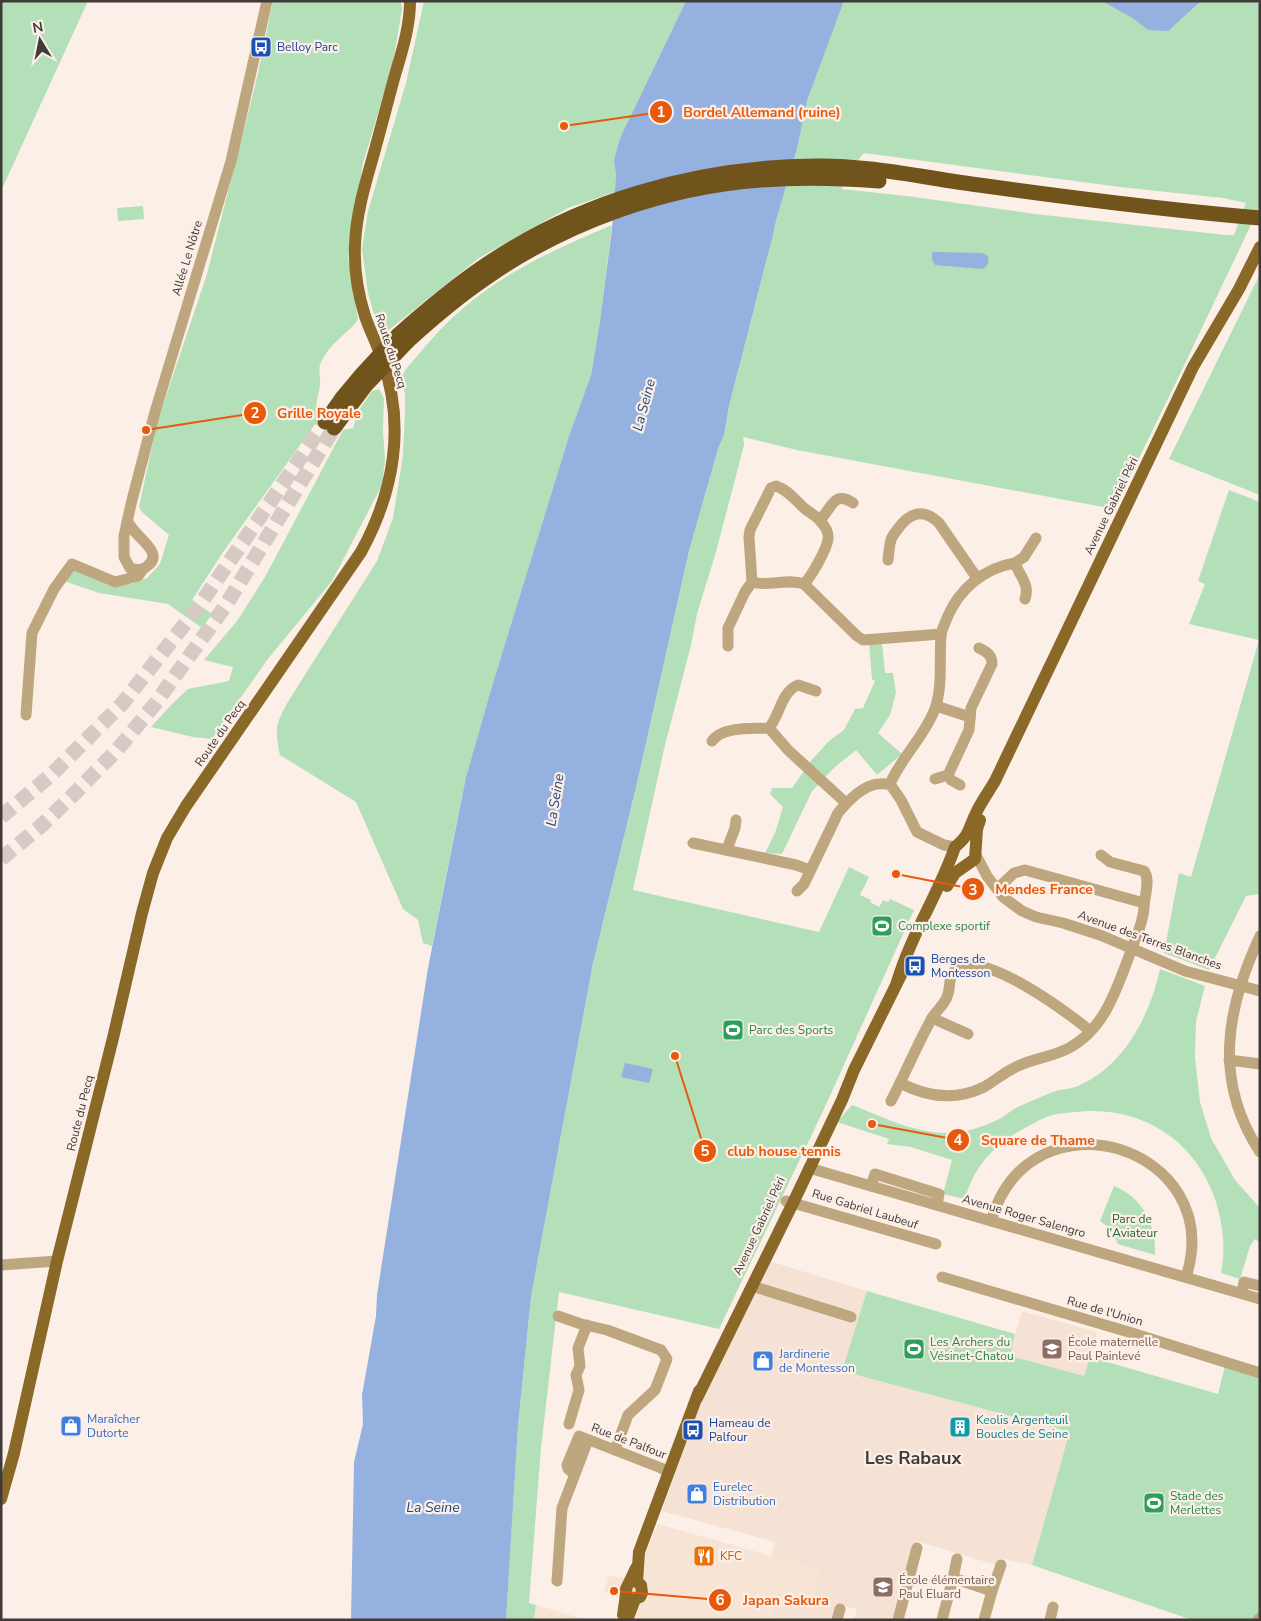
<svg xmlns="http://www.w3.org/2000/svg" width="1261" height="1621" viewBox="0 0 1261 1621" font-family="'Nunito Sans',sans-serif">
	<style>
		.commercial { fill: #f8e4d5 }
		.built { fill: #f5e2d5 }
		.green { fill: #b4e0b9; fill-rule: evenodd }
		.water { fill: #94b1df }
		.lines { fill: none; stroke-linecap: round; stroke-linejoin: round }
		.highway-tunnel { stroke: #d6cbc4; stroke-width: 15; stroke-dasharray: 15 8; stroke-linecap: butt }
		.minor { stroke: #bea77f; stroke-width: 11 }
		.major { stroke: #8a6828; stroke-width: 12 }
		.highway { stroke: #70541c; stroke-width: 15 }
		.highway-bridge { stroke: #70541c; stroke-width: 15 }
		.labels { text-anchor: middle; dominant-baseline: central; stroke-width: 4.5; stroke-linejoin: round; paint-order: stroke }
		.transit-label { font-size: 12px; fill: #164399; stroke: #fcefe7; text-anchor: start }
		.street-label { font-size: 12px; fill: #403b38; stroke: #fcefe7 }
		.leisure-label { font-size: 12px; fill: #27864d; stroke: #fcefe7; text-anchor: start }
		.park-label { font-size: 12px; fill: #236430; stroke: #fcefe7 }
		.education-label { font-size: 12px; fill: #785e54; stroke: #fcefe7; text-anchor: start }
		.shop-label { font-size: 12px; fill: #366cbe; stroke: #fcefe7; text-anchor: start }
		.culture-label { font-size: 12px; fill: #0d838f; stroke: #fcefe7; text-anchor: start }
		.food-label { font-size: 12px; fill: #c56008; stroke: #fcefe7; text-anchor: start }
		.water-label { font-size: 14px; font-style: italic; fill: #22457e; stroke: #fcefe7 }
		.district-label { font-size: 18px; font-weight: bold; fill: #403b38; stroke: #fcefe7 }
		.leader { fill: none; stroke: #e8590c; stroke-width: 2 }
		.callout-dot { fill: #e8590c; stroke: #fcefe7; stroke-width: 2 }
		.mark-label { font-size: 15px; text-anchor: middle; font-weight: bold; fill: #fff }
		.callout-label { font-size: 14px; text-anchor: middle; font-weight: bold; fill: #e8590c; stroke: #fcefe7; stroke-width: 4.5; stroke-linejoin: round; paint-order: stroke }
	</style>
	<rect width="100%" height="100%" fill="#fcefe7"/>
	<g class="commercial">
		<polygon points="658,1524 822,1570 813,1600 779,1590 770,1620 624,1620 628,1601 604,1592 609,1576 634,1579"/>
		<polygon points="536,1605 587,1620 534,1620"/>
	</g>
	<g class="built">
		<polygon points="769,1261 867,1291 843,1371 1059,1429 1065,1432 1067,1441 1032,1565 999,1558 996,1565 916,1541 892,1620 854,1620 857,1609 839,1605 834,1620 770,1620 779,1590 813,1600 821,1570 771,1556 775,1542 662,1511 693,1423 730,1335"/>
		<polygon points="1022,1311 1097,1332 1085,1377 1009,1356"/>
	</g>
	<g class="green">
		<polygon points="1,1 88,1 1,191"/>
		<path d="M273,1H401L402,9L393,63L363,163L348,257L358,320C346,335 327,345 320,365C318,371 321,379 320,385C318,400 314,403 318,420L223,552L192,600L212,614L202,628L168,604L99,593L67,582V578L74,570L110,586L131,584L147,578L160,564L169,535L143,513L139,507L157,423L207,274L256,82Z"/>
		<polygon points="424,1 686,1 620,138 614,160 616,174 615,192 568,208 479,258 380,337 368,293 362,249 368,211 406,83"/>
		<path d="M844,1H1260V206L1180,374L1114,509L797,450L743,437L744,445L716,552L697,614L691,645L664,749L633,890L819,932L849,867L869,877L860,895L871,900L870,902L879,907L883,900L888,902L890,899L914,910L824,1109L719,1329L559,1292L541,1448L529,1603L536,1605L534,1620H506L518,1426L531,1297L537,1264L593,963L637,783L689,551L718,449L724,435L729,406L773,235L775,220L797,149L807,101ZM864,153L1120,187L1223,198L1246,203L1234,235H1226L1035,214L907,196L842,189L844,159L858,160Z"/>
		<polygon points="143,206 144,219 118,221 117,208"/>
		<path d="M612,225L600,321L591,375L569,436L492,686L466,777L432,946L423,943L418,920L403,909L356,802L280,755C274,729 276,723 289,700L377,561L393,518L403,455L405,411V393L401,378L406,369C423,349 440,328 460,311C503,272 560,247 612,225Z"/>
		<polygon points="1260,274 1260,495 1169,459"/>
		<polygon points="379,389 384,398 383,431 385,459 382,485 332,581 267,660 212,739 193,737 151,727 171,705 188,689 229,681 233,667 204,660 237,621 265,577 343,430 353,428 359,410 372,391"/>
		<polygon points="1229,490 1260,502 1260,894 1246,896 1209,970 1164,953 1179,873 1191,877 1259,640 1189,624 1205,584 1198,581"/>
		<polygon points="882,643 885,673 893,673 896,693 890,715 878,733 902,754 877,775 856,750 835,767 825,777 809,763 829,741 844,730 855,709 863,708 875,681 872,679 869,644"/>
		<polygon points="804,771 819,784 812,791 782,854 765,853 775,833 783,807 770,794 772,788 792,788"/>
		<path d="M1160,969L1205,986L1196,1021L1195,1057L1200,1102L1211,1138L1235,1180L1260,1208V1243L1255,1239L1250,1246L1240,1279L1221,1273C1226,1249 1223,1226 1216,1202C1196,1140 1141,1105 1076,1112C1067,1113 1056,1113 1047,1117C1038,1120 1031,1125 1023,1129C993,1146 974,1166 965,1199L943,1194L952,1160L911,1147L887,1144L889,1139L837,1122L852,1105C883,1117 916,1134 950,1133C968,1132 985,1126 1001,1118C1007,1114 1013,1109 1020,1106C1032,1101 1044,1095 1056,1091C1063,1089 1071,1089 1078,1086C1124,1066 1150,1016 1160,969Z"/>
		<path d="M1114,1186C1142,1197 1157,1225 1155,1255L1118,1244L1112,1230L1100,1221Z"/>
		<polygon points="867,1291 1015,1334 1010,1356 1084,1376 1090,1357 1218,1394 1226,1362 1260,1373 1260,1617 1258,1620 1192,1620 1032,1565 1067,1441 1065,1432 1059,1429 842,1371"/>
	</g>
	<g class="water">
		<polygon points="686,1 844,1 807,101 797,149 776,220 773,235 729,406 724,435 718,449 689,551 637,783 593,963 537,1264 531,1297 518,1426 506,1620 351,1620 354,1462 363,1424 362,1395 376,1316 377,1295 428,968 466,777 492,686 569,436 591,375 600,321 612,229 616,175 614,160 620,138"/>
		<polygon points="1102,1 1201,1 1168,31 1148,30 1134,19"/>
		<path d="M934,252L982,253L988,256C989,263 988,267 982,269L935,265L932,260V253Z"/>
		<polygon points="625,1063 653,1069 649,1083 621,1077"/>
	</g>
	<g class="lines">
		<g class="highway-tunnel">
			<polyline points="1,817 50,776 122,704 199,606 325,422"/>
			<polyline points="1,859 41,826 72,796 117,750 155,704 226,605 334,428"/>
		</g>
		<g class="minor">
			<path d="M820,520C832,508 834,490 853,503"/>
			<path d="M127,521C130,525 133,530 137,534C145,543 163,556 146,567C141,571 136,570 130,568L124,557V536L131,504L155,412L231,161L267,1"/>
			<path d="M888,560C889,553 889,546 891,540C892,536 895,533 897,530C909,513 923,507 939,523L977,578"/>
			<path d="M752,582C769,587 787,578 804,584L857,636L863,640L941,634"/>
			<path d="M1025,599C1030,584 1020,577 1015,563L1024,557L1036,538"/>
			<path d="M728,646V628L745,592L752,582L749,537L750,530L771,488L776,486C788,490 794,499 803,507C808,512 817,516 821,522C825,526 829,533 828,539C827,549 811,577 804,584"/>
			<polyline points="936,706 970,717"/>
			<polyline points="26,715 32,633 54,589 72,564 115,582 138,576 143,569"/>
			<polyline points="769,728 788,750 846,803"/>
			<path d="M712,741C723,726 752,729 769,728C780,715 781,692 798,685L816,691"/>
			<polyline points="948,775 951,780 960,785"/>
			<path d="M935,779L948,775L969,730L971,708L992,664C992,655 987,652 979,648"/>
			<polyline points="693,843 796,865 810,870"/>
			<path d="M955,847L944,845L917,832L901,800L890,784C902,756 923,739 935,709C943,685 939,660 941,636C941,630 945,624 947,618C959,589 984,568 1015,563"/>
			<polyline points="727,849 735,828 736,820"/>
			<polyline points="976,855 987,876 1003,897 1022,911 1036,917 1063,923 1100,935 1185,971 1260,991"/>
			<polyline points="997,889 1014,873 1025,870 1144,903"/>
			<path d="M797,891L804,884L838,813C847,802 859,789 873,785C878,783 885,784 890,784"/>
			<path d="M1260,936C1226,1009 1213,1081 1260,1152"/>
			<polyline points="932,1018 968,1034"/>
			<polyline points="1229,1060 1260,1064"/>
			<path d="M900,1083C927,1097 956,1101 984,1087C995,1081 1004,1072 1016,1067C1033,1058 1053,1057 1069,1048C1106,1028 1117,987 1131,951C1136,936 1143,924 1144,908C1144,897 1151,880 1144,871L1110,862L1101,855"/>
			<path d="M891,1101C905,1074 917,1045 932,1018C936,1011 944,1005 947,997C952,985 946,974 960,967C987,953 1069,1013 1090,1031"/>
			<polyline points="809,1168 1260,1299"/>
			<polyline points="871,1186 875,1174 939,1194 937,1205"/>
			<polyline points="786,1201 936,1244"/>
			<path d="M991,1221C1031,1085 1228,1147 1186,1277"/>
			<polyline points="1,1265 57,1261"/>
			<polyline points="942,1277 1132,1333 1260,1373"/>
			<polyline points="752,1286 851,1317"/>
			<polyline points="1242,1293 1244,1282 1260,1286"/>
			<polyline points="558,1316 581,1324 607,1330 661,1350 667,1359 655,1390 628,1415 615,1450"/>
			<polyline points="569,1424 579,1390 576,1375 580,1366 578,1348 587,1325"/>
			<polyline points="575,1474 568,1469 567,1465 579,1436 661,1468 669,1472"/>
			<polyline points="953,1578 957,1559"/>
			<polyline points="557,1581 562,1508 588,1440"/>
			<polyline points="992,1591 1001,1565"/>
			<polyline points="837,1620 840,1609"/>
			<polyline points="898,1620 917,1548"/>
			<polyline points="942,1620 953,1578 992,1591 984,1620"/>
			<polyline points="1050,1620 1053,1607"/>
			<polyline points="1258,1620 1260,1618"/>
		</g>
		<g class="major">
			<polyline points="947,886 955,873 975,859 977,829 980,820"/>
			<path d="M897,982C911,935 939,893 955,847C971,834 968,828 977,811C982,801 989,791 995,781L1193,367L1239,289L1260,247"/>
			<polyline points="697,1398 793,1203 842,1100 854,1070 901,975"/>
			<path d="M1,1499L14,1453L57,1261L113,1038L142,913L153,873L167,838L186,806L361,552C394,492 406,425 382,359C377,344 370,331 365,316C358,294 354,268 355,245C356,216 364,188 372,160C380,132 387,104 395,75C402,51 410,27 410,1"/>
			<polyline points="623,1615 626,1594 626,1589 636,1568"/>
			<polyline points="627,1620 635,1599 640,1597 642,1593 641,1585 637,1582 639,1552 699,1391"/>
		</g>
		<g class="highway">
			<path d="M398,335C424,312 451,289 480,269C577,201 697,167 815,166C870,165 925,178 979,185C1072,198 1166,210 1260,218"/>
			<path d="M407,342C432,319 458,297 486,278C566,222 665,187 761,180C801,177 839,178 879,181"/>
			<polyline points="325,422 342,398"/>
			<polyline points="334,428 351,405"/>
		</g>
		<g class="highway-bridge">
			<polyline points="342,398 362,374 398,335"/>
			<polyline points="351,405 366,385 407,342"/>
		</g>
	</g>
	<defs>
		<g id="bus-square" transform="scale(1.125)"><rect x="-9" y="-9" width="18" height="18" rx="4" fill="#1a4fb4" stroke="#fcefe7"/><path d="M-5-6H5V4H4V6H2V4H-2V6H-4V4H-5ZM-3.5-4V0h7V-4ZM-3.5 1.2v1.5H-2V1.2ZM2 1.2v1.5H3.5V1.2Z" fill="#fff"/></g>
		<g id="stadium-square" transform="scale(1.125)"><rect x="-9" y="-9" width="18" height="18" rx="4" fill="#2e9e5b" stroke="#fcefe7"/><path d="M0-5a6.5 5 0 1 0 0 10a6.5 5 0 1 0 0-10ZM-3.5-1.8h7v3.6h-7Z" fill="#fff"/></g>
		<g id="school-square" transform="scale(1.125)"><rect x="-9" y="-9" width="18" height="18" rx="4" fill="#8d6e63" stroke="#fcefe7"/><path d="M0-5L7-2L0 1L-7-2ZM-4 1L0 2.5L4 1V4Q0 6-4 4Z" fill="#fff"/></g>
		<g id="shop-square" transform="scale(1.125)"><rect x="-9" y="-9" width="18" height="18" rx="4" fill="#3f7fe0" stroke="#fcefe7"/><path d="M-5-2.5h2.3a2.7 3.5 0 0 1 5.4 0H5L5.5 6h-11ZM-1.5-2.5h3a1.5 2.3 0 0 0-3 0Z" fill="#fff"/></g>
		<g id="building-square" transform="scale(1.125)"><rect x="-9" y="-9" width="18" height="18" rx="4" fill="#0f9aa8" stroke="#fcefe7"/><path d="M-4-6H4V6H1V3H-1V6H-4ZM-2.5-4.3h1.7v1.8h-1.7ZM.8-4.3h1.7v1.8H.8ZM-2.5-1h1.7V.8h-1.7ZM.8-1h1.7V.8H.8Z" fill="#fff"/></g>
		<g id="restaurant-square" transform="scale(1.125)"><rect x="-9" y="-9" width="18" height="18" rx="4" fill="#e8710a" stroke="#fcefe7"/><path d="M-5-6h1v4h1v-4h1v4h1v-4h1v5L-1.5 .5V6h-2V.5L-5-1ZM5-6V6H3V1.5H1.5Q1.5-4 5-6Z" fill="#fff"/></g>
	</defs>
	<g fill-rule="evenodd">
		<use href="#bus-square" x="261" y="47"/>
		<use href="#stadium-square" x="882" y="926"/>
		<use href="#bus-square" x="915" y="966"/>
		<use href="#stadium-square" x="733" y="1030"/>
		<use href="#stadium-square" x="914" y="1349"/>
		<use href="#school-square" x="1052" y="1349"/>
		<use href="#shop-square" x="763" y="1361"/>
		<use href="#shop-square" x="71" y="1426"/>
		<use href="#building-square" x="960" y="1427"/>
		<use href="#bus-square" x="693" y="1430"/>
		<use href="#shop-square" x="697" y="1494"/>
		<use href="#stadium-square" x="1154" y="1503"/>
		<use href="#restaurant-square" x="704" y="1556"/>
		<use href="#school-square" x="883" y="1587"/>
	</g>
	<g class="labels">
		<g class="transit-label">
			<text x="277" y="47">Belloy Parc</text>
			<text x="931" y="959">Berges de<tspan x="931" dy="14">Montesson</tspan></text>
			<text x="709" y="1423">Hameau de<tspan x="709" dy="14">Palfour</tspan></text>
		</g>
		<g class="street-label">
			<text transform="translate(187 258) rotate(-73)">Allée Le Nôtre</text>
			<text transform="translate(391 351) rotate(72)">Route du Pecq</text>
			<text transform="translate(1111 506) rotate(-64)">Avenue Gabriel Péri</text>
			<text transform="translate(220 733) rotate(-55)">Route du Pecq</text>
			<text transform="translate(1150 940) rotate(20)">Avenue des Terres Blanches</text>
			<text transform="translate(80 1113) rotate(-76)">Route du Pecq</text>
			<text transform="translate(865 1209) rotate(17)">Rue Gabriel Laubeuf</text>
			<text transform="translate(1024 1216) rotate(16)">Avenue Roger Salengro</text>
			<text transform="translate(759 1226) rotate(-65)">Avenue Gabriel Péri</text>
			<text transform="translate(1105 1311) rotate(16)">Rue de l'Union</text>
			<text transform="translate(629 1441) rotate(21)">Rue de Palfour</text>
		</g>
		<g class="leisure-label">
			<text x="898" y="926">Complexe sportif</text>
			<text x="749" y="1030">Parc des Sports</text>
			<text x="930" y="1342">Les Archers du<tspan x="930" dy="14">Vésinet-Chatou</tspan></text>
			<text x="1170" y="1496">Stade des<tspan x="1170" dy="14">Merlettes</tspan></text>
		</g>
		<g class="park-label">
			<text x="1132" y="1219">Parc de<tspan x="1132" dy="14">l'Aviateur</tspan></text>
		</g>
		<g class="education-label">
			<text x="1068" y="1342">École maternelle<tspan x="1068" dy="14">Paul Painlevé</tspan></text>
			<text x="899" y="1580">École élémentaire<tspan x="899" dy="14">Paul Eluard</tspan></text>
		</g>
		<g class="shop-label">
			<text x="779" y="1354">Jardinerie<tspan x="779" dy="14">de Montesson</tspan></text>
			<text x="87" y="1419">Maraîcher<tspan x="87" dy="14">Dutorte</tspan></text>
			<text x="713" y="1487">Eurelec<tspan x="713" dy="14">Distribution</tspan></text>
		</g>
		<g class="culture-label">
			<text x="976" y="1420">Keolis Argenteuil<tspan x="976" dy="14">Boucles de Seine</tspan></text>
		</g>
		<g class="food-label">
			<text x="720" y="1556">KFC</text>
		</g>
		<g class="water-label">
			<text transform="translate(644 405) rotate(-75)">La Seine</text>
			<text transform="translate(555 800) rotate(-81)">La Seine</text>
			<text x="433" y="1507">La Seine</text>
		</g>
		<g class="district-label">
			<text x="913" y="1458">Les Rabaux</text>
		</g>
	</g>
	<path class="leader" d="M564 126L661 112M146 430L255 413M896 874L973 889M872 1124L958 1140M675 1056L705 1151M614 1591L720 1600"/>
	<g class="callout-dot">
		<circle cx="564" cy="126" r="5"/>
		<circle cx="146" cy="430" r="5"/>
		<circle cx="896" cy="874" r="5"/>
		<circle cx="872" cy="1124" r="5"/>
		<circle cx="675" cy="1056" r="5"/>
		<circle cx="614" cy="1591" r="5"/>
		<circle cx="661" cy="112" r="12"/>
		<circle cx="255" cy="413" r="12"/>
		<circle cx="973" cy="889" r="12"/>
		<circle cx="958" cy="1140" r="12"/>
		<circle cx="705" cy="1151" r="12"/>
		<circle cx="720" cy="1600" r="12"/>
	</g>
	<g class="mark-label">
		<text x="661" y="117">1</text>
		<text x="255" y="418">2</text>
		<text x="973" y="895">3</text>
		<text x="958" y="1145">4</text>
		<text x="705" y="1156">5</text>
		<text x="720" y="1605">6</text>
	</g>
	<g class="callout-label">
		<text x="762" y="117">Bordel Allemand (ruine)</text>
		<text x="319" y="418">Grille Royale</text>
		<text x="1044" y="894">Mendes France</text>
		<text x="1038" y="1145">Square de Thame</text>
		<text x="784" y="1156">club house tennis</text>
		<text x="786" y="1605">Japan Sakura</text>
	</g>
	<rect width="1261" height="1621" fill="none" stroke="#403b38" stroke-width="5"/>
	<g transform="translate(40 40) rotate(350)" stroke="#fcefe7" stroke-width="4" paint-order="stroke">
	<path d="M0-4L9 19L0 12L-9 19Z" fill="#403b38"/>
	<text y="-8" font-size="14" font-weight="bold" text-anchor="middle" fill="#403b38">N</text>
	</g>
</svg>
